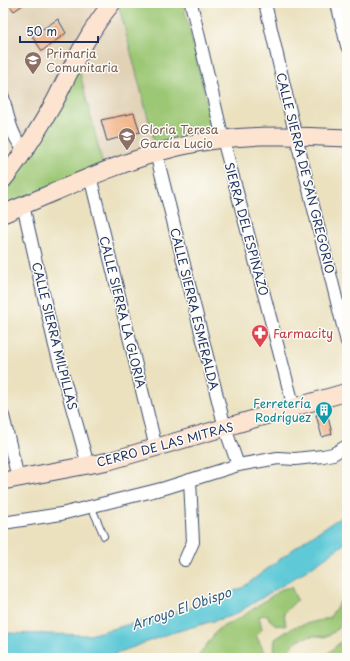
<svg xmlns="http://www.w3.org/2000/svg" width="350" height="661" viewBox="0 0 350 661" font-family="'Playpen Sans',sans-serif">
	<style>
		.built { fill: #e1d2b6 }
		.green { fill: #9cc774; stroke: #5c7b69 }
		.water { fill: #5ec9d7; stroke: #3c7c9a }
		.building { fill: #f1ad7f }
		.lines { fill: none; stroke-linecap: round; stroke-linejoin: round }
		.lane-casing { stroke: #3a4a6d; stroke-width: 8 }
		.street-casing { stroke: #3a4a6d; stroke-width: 14 }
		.secondary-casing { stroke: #3a4a6d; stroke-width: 19 }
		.lane { stroke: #fff; stroke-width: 6 }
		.street { stroke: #fff; stroke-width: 12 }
		.secondary { stroke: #fde4d1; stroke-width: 17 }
		.labels { text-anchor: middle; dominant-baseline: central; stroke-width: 3; stroke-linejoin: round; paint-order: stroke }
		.education-label { font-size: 12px; fill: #785e54; stroke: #fdfcf7; text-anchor: start }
		.street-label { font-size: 12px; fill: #1b2f5e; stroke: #fdfcf7 }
		.health-label { font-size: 12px; fill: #be3a42; stroke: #fdfcf7; text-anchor: start }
		.culture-label { font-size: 12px; fill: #0d838f; stroke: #fdfcf7; text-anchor: end }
		.water-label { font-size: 13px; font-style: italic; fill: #2f5d82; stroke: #fdfcf7 }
	</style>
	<rect width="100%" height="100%" fill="#fdfcf7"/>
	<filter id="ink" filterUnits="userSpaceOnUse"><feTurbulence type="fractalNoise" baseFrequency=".025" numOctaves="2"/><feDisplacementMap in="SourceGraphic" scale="8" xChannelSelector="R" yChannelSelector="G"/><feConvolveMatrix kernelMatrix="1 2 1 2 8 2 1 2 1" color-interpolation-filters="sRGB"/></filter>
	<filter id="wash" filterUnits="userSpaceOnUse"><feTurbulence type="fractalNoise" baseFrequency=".012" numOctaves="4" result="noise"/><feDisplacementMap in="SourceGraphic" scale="16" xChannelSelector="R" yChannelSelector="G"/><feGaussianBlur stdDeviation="0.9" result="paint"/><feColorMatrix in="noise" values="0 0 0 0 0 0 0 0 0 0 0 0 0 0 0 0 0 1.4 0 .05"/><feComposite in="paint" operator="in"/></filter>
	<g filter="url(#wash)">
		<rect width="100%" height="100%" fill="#ebe1bf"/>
		<polygon class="built" points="3,3 118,3 158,156 110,172 15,157 3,140"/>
		<g class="green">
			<polygon points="118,3 183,3 217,144 158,156"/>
			<polygon points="75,53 105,174 3,213 3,173"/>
			<polygon points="291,587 297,600 284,613 286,626 276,625 269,619 268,615 259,616 262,629 256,635 267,658 197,658 218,629 240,618 282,589"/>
			<path d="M347,597V618L334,632L325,637C309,634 295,638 287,653L289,658H269L274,654L275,639L294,627L329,618L342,599Z"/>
			<polygon points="347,636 347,658 323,658"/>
		</g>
		<polygon class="water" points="347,513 347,542 307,570 234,615 168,634 104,658 12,658 3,656 3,633 89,635 191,608 242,588 304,541"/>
		<g id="blocks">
			<g class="building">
				<polygon points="8,3 26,3 14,11"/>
				<polygon points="58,19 66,33 42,51 32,36"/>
				<polygon points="134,113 140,132 107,141 101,120"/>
				<polygon points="327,412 332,434 322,437 316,415"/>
			</g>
		</g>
	</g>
	<g filter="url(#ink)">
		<use href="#blocks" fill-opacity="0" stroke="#3a4a6d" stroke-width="1"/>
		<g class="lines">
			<g class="lane-casing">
				<polyline id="lane" points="91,506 104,536"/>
			</g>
			<g class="street-casing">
				<g id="street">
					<polyline points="191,3 223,139 294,408"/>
					<polyline points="265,3 296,137 347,342"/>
					<polyline points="337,3 347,46"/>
					<path d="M3,97C8,117 11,136 25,151"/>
					<polyline points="156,153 225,428 238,465"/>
					<polyline points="90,176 156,448"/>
					<polyline points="23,205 55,346 88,465"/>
					<polyline points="3,416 18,478"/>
					<polyline points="3,523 61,514 165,488 238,465 278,458 295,459 323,456 333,454 347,446"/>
					<polyline points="185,560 193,542 190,480"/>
				</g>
			</g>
			<g class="secondary-casing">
				<g id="secondary">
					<path d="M3,180C23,155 39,129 55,101C72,67 88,32 112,3"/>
					<path d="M3,214C61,190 117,162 178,147C233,133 291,135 347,138"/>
					<polyline points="3,481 109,461 347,392"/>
				</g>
			</g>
			<use href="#lane" class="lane"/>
			<use href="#street" class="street"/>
			<use href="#secondary" class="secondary"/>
		</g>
	</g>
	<defs>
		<g id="school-pin" transform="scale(0.9)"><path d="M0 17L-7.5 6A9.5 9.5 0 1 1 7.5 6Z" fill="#8d6e63" stroke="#fdfcf7"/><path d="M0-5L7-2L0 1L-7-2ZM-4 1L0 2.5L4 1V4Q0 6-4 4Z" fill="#fff"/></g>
		<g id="pharmacy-pin" transform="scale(0.9)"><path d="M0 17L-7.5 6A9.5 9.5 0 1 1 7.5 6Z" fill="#e0444e" stroke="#fdfcf7"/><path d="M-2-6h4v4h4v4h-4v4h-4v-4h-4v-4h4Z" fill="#fff"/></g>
		<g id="building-pin" transform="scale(0.9)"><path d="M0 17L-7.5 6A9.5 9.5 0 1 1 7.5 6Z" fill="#0f9aa8" stroke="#fdfcf7"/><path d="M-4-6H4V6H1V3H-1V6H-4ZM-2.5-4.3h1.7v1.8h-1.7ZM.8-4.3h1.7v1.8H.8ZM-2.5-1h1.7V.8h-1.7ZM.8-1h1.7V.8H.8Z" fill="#fff"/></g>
	</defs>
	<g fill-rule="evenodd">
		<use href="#school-pin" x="33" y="60"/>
		<use href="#school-pin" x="127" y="136"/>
		<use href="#pharmacy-pin" x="260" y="333"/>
		<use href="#building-pin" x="324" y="410"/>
	</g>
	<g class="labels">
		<g class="education-label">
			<text x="46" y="53">Primaria<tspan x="46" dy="14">Comunitaria</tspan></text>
			<text x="140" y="129">Gloria Teresa<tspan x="140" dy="14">García Lucio</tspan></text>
		</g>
		<g class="street-label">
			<text transform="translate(306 173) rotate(76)">CALLE SIERRA DE SAN GREGORIO</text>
			<text transform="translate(247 229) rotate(75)">SIERRA DEL ESPINAZO</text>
			<text transform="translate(195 309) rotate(76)">CALLE SIERRA ESMERALDA</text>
			<text transform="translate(123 312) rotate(76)">CALLE SIERRA LA GLORIA</text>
			<text transform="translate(55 336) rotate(76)">CALLE SIERRA MILPILLAS</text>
			<text transform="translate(165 444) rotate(-15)">CERRO DE LAS MITRAS</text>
		</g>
		<g class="health-label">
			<text x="273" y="333">Farmacity</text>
		</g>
		<g class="culture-label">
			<text x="311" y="403">Ferretería<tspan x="311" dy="14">Rodríguez</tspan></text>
		</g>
		<g class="water-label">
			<text transform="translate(181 608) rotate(-19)">Arroyo El Obispo</text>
		</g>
	</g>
	<rect width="350" height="661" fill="none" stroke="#fdfcf7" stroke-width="16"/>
	<path d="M20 36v6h78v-6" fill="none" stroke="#1b2f5e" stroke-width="2"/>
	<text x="26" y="36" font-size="12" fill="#1b2f5e" stroke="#fdfcf7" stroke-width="3" paint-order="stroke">50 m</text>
</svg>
